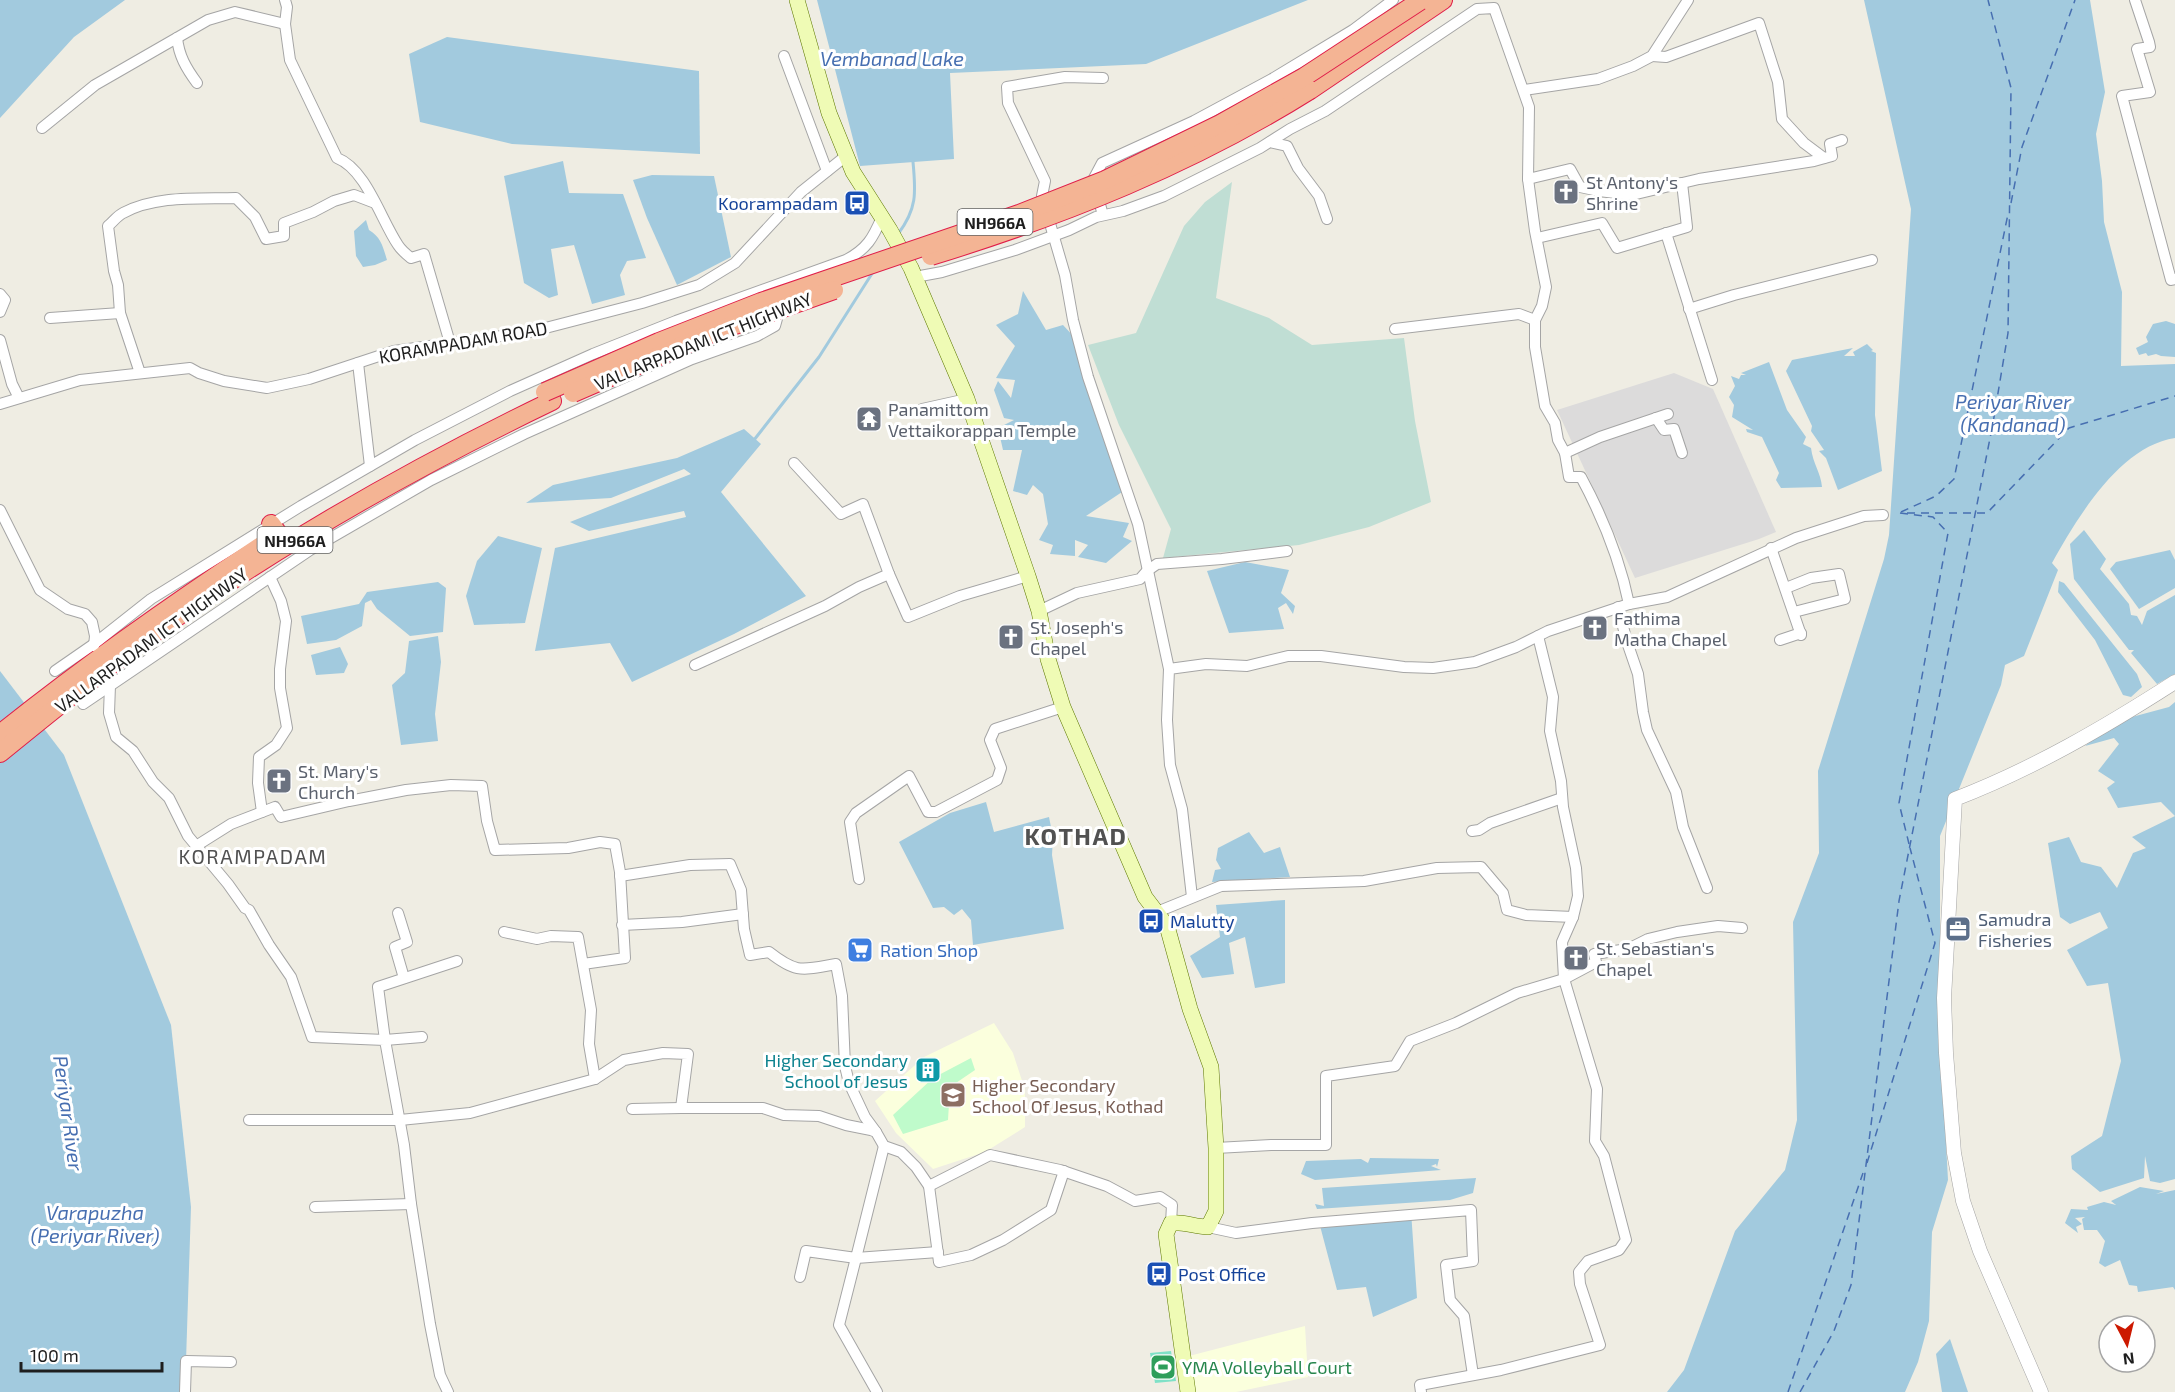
<svg xmlns="http://www.w3.org/2000/svg" width="2175" height="1392" viewBox="0 0 2175 1392" font-family="'Exo 2',sans-serif">
	<style>
		.residential { fill: #dcdbdb }
		.education { fill: #fbffdd }
		.wetland { fill: #c0ded4 }
		.park { fill: #bffbcb }
		.pitch { fill: #7fe1c7 }
		.water { fill: #a2cade }
		.lines { fill: none; stroke-linecap: round; stroke-linejoin: round }
		.stream { stroke: #a2cade; stroke-width: 3 }
		.ferry { stroke: #476fb1; stroke-width: 1.5; stroke-dasharray: 8 6; stroke-linecap: butt }
		.minor-casing { stroke: #a5a5a5; stroke-width: 12 }
		.tertiary-casing { stroke: #a5a5a5; stroke-width: 15 }
		.secondary-casing { stroke: #5d7801; stroke-width: 16 }
		.trunk-casing { stroke: #e01e49; stroke-width: 20 }
		.minor { stroke: #fff; stroke-width: 10 }
		.tertiary { stroke: #fff; stroke-width: 14 }
		.secondary { stroke: #effbb5; stroke-width: 15 }
		.trunk { stroke: #f4b494; stroke-width: 18 }
		.trunk-bridge-casing { stroke: #e01e49; stroke-width: 20; stroke-linecap: butt }
		.trunk-bridge { stroke: #f4b494; stroke-width: 18 }
		.labels { text-anchor: middle; dominant-baseline: central; stroke-width: 6; stroke-linejoin: round; paint-order: stroke }
		.shield { fill: #fff; stroke: #626262; stroke-width: 1.5 }
		.shield-label { font-size: 16px; font-weight: bold; fill: #1e1e1e }
		.worship-label { font-size: 18px; fill: #5b616d; stroke: #fff; text-anchor: start }
		.transit-label { font-size: 18px; fill: #164399; stroke: #fff; text-anchor: start }
		.street-label { font-size: 18px; fill: #1e1e1e; stroke: #fff }
		.service-label { font-size: 18px; fill: #4e5e75; stroke: #fff; text-anchor: start }
		.shop-label { font-size: 18px; fill: #366cbe; stroke: #fff; text-anchor: start }
		.culture-label { font-size: 18px; fill: #0d838f; stroke: #fff; text-anchor: end }
		.education-label { font-size: 18px; fill: #785e54; stroke: #fff; text-anchor: start }
		.leisure-label { font-size: 18px; fill: #27864d; stroke: #fff; text-anchor: start }
		.water-label { font-size: 20px; font-style: italic; fill: #476fb1; stroke: #fff }
		.neighbourhood-label { font-size: 20px; letter-spacing: 1.5px; fill: #515151; stroke: #fff }
		.district-label { font-size: 24px; font-weight: bold; letter-spacing: 1.5px; fill: #515151; stroke: #fff }
	</style>
	<rect width="100%" height="100%" fill="#efede3"/>
	<polygon class="residential" points="1674,373 1713,389 1776,532 1759,539 1635,578 1557,410"/>
	<g class="education">
		<polygon points="994,1023 1013,1053 1025,1090 1025,1127 985,1152 933,1169 896,1133 875,1101 924,1057"/>
		<polygon points="1305,1326 1308,1377 1236,1392 1196,1392 1189,1356"/>
	</g>
	<polygon class="wetland" points="1232,182 1216,298 1269,318 1312,345 1404,338 1415,421 1431,502 1369,527 1299,545 1163,558 1171,529 1119,425 1088,345 1136,333 1184,226 1205,202"/>
	<polygon class="park" points="971,1058 975,1070 950,1087 948,1120 903,1134 893,1115 933,1078"/>
	<polygon class="pitch" points="1171,1351 1176,1381 1155,1383 1150,1353"/>
	<g class="water">
		<polygon points="0,0 125,0 74,37 0,118"/>
		<polygon points="817,0 1308,0 1146,64 950,73 954,159 860,166"/>
		<path d="M1864,0H2090L2105,92L2096,134L2102,181L2104,222L2122,292L2121,366L2175,364V438C2120,446 2077,518 2052,563L2058,570L2024,656L2005,665L2001,685L1940,836V1035L1948,1180L1932,1232L1929,1321L1918,1362L1905,1392H1667L1684,1370L1735,1231L1785,1170L1797,1120L1793,922L1819,853L1818,771L1884,559L1889,535L1911,209Z"/>
		<polygon points="447,37 699,71 700,154 512,144 420,122 409,54"/>
		<polygon points="563,161 569,193 623,194 646,258 627,261 620,275 625,295 592,304 574,245 551,249 558,295 549,298 524,283 504,176"/>
		<polygon points="652,175 714,176 731,257 677,285 647,218 633,180"/>
		<path d="M366,220L369,230C381,237 383,247 387,260L375,265L363,267L356,256L354,231Z"/>
		<polygon points="1023,291 1046,330 1063,325 1076,339 1122,492 1086,516 1129,523 1123,537 1132,541 1106,563 1078,557 1088,545 1075,540 1075,556 1050,554 1053,545 1039,540 1048,524 1043,494 1033,485 1027,495 1013,491 1022,450 1003,450 998,428 1014,420 1004,418 994,390 998,381 1011,398 1015,380 996,378 1015,346 996,325 1018,314"/>
		<polygon points="2166,321 2175,324 2175,357 2161,356 2156,354 2148,356 2146,353 2139,355 2136,348 2148,342 2146,337 2153,324"/>
		<polygon points="1867,344 1873,350 1871,351 1876,353 1875,415 1882,471 1838,490 1826,458 1819,451 1824,450 1811,431 1812,426 1786,371 1792,360 1853,348 1844,356 1855,356 1853,352"/>
		<path d="M1769,362L1787,410L1806,437L1803,444L1811,448C1813,464 1821,473 1822,487L1781,488L1776,480L1779,473L1762,437L1747,432L1746,429L1753,430L1732,417L1734,405L1729,397L1735,386L1731,376L1739,379L1741,375H1746L1741,373Z"/>
		<polygon points="744,429 761,444 721,492 806,596 734,634 632,682 610,643 535,651 555,548 686,517 684,511 589,531 570,522 691,474 684,469 611,498 526,503 553,485 677,458"/>
		<polygon points="2084,530 2106,559 2100,569 2129,604 2131,615 2137,616 2142,625 2147,611 2175,595 2175,674 2157,684 2131,653 2134,650 2129,650 2074,579 2070,544"/>
		<polygon points="498,536 542,548 525,623 474,625 466,596 477,561"/>
		<polygon points="2170,550 2175,560 2175,588 2139,609 2110,569 2116,562"/>
		<polygon points="1245,562 1289,570 1281,593 1295,606 1293,614 1286,603 1278,608 1284,629 1229,633 1207,571"/>
		<polygon points="2059,581 2064,583 2137,674 2142,687 2131,697 2123,695 2095,640 2058,592"/>
		<polygon points="438,582 446,588 443,632 410,636 377,609 371,600 365,603 362,626 336,640 307,644 301,616 359,604 367,592"/>
		<polygon points="438,636 441,662 435,714 438,741 401,745 392,685 405,673 409,641"/>
		<polygon points="340,647 348,664 344,673 316,675 311,655"/>
		<polygon points="0,671 64,755 171,1025 191,1207 185,1392 0,1392"/>
		<polygon points="2175,702 2175,1179 2160,1183 2150,1181 2145,1156 2144,1178 2100,1192 2072,1169 2071,1156 2102,1136 2121,1061 2108,983 2087,986 2067,950 2108,928 2100,912 2070,924 2060,917 2048,843 2069,837 2081,862 2101,867 2117,888 2133,853 2146,848 2132,837 2175,816 2161,802 2118,808 2107,788 2115,782 2098,771 2119,744 2114,738 2085,746 2117,721 2169,707"/>
		<polygon points="986,802 994,832 1049,817 1053,837 1052,855 1064,929 973,945 971,920 962,909 954,915 944,907 933,908 899,842 950,813"/>
		<polygon points="1249,832 1264,853 1280,847 1290,877 1212,882 1215,870 1221,869 1216,860 1218,848"/>
		<polygon points="1285,900 1285,983 1255,988 1245,937 1229,943 1234,974 1202,978 1190,956 1220,937 1216,905"/>
		<polygon points="1370,1158 1439,1159 1437,1167 1436,1164 1431,1166 1441,1170 1315,1180 1301,1174 1306,1161 1361,1159 1368,1163"/>
		<polygon points="1476,1178 1473,1193 1450,1200 1317,1209 1315,1204 1324,1206 1322,1188"/>
		<polygon points="2140,1187 2164,1191 2156,1194 2175,1190 2175,1290 2173,1287 2138,1292 2137,1286 2129,1285 2120,1260 2105,1267 2099,1263 2105,1241 2097,1230 2084,1230 2082,1219 2085,1217 2075,1218 2082,1224 2076,1227 2078,1233 2065,1223 2071,1209 2088,1210 2087,1207 2104,1202 2116,1205 2111,1201"/>
		<polygon points="1411,1211 1417,1298 1373,1317 1366,1287 1337,1290 1319,1222"/>
		<polygon points="1950,1339 1968,1392 1942,1392 1936,1354"/>
	</g>
	<g class="lines">
		<g class="stream">
			<path d="M898,234C917,209 916,193 913,162"/>
			<polyline points="754,440 819,357 873,272"/>
		</g>
		<g class="ferry">
			<polyline points="2011,203 2022,147 2075,0"/>
			<polyline points="1901,512 1936,496 1954,479 2008,214"/>
			<polyline points="1900,513 1933,517 1948,533 1899,803 1909,844"/>
			<polyline points="1907,513 1987,513 2069,428 2175,396"/>
			<polyline points="1867,1163 1935,943 1910,848"/>
			<polyline points="1788,1392 1863,1173"/>
			<polyline points="1800,1392 1834,1331 1851,1285 1899,901 1993,423 2008,333 2011,88 1988,0"/>
		</g>
		<g class="minor-casing">
			<g id="minor">
				<path d="M285,0L287,7L285,24L290,60L337,158C366,169 381,220 398,245C401,250 406,254 411,258L424,254L450,343"/>
				<polyline points="2135,0 2149,42 2150,47 2137,49 2150,92 2122,96 2171,280 2175,279"/>
				<path d="M177,38C179,56 186,68 197,83"/>
				<polyline points="784,56 827,171"/>
				<polyline points="1652,56 1666,57 1759,23 1778,82 1782,119 1804,143 1824,158"/>
				<polyline points="1103,78 1065,77 1007,87 1008,103 1045,181 1042,196 1065,275 1073,320 1088,377 1138,524 1169,669"/>
				<polyline points="1524,90 1598,79 1633,66 1652,56 1688,0"/>
				<polyline points="42,128 95,85 208,20 235,12 285,24"/>
				<polyline points="1270,142 1287,146 1298,168 1319,196 1327,219"/>
				<polyline points="1528,179 1570,169 1580,187 1599,191 1632,195 1699,179 1814,161 1832,156 1830,144 1842,140"/>
				<polyline points="1103,215 1093,180 1102,163 1194,121 1272,79 1353,30 1393,0"/>
				<polyline points="1666,233 1712,380"/>
				<polyline points="1537,238 1602,223 1617,248 1687,227 1682,183"/>
				<path d="M915,277L942,272L1015,250L1069,230L1096,217L1123,211L1164,196L1260,148L1290,129L1325,111L1477,9L1494,8L1529,107L1528,179L1535,231L1546,287L1542,306L1535,320V347L1545,406L1555,423L1558,440L1565,453L1569,477H1581C1602,516 1620,560 1629,604"/>
				<polyline points="0,294 5,300 0,312"/>
				<polyline points="1689,309 1734,295 1872,260"/>
				<polyline points="50,318 120,313"/>
				<polyline points="1395,329 1519,314 1535,320"/>
				<polyline points="0,340 12,384 19,398"/>
				<polyline points="358,363 370,466"/>
				<path d="M140,373L120,313L118,285L114,271L108,226C113,222 117,216 123,213C156,195 199,199 236,198L255,217L266,239L284,236V223L313,212L334,201L354,195L375,203"/>
				<polyline points="0,404 80,380 190,368 199,373 224,381 267,388 309,379 394,351 530,332 642,303 699,285 735,263 801,192 846,156"/>
				<polyline points="922,409 967,399"/>
				<polyline points="1656,418 1664,430 1674,429 1682,453"/>
				<polyline points="1565,453 1600,437 1668,414"/>
				<polyline points="794,463 841,514 863,504 889,574 908,617 960,596 1028,576"/>
				<polyline points="0,510 40,590 68,609 85,614 92,622 95,636 94,646"/>
				<polyline points="1771,548 1801,635"/>
				<polyline points="1786,588 1811,578 1839,574 1845,599 1794,612"/>
				<polyline points="1618,607 1627,642 1638,674 1643,712 1647,730 1676,792 1683,827 1707,888"/>
				<polyline points="1039,611 1077,593 1140,579 1147,571 1157,564 1222,559 1287,551"/>
				<polyline points="1780,640 1801,633"/>
				<polyline points="695,665 825,606 859,587 889,574"/>
				<path d="M55,671L94,644L151,599L301,506L415,440L510,391L593,354L676,321L846,260C867,249 873,238 882,217"/>
				<polyline points="110,685 109,713 116,737 133,751 153,782 169,798 188,836 228,884 245,908 249,910 269,945 291,977 312,1037 385,1040 404,1145 411,1204 430,1324 440,1375 448,1392"/>
				<polyline points="83,704 310,550 431,480 524,434 692,359 757,336 775,326 780,308"/>
				<polyline points="262,812 258,783 259,757 276,745 287,728 280,688 280,669 286,621 281,601 270,577"/>
				<polyline points="1472,831 1479,830 1490,823 1562,798"/>
				<polyline points="196,846 231,824 275,807 281,817 349,801 406,790 451,785 482,786 487,821 495,850 568,848 600,842 615,844 620,872 625,958 583,964"/>
				<path d="M620,876L690,865L730,864L741,890L744,929L750,955L769,952C797,974 802,970 836,964L842,996L845,1066L849,1083L865,1117L876,1132"/>
				<polyline points="859,879 850,822 856,813 909,776 928,812 936,812 997,780 1001,768 990,740 995,729 1063,707"/>
				<polyline points="1192,897 1182,809 1170,765 1167,720 1169,669 1206,664 1247,666 1288,656 1321,656 1404,667 1433,668 1475,662 1516,647 1548,631 1629,604 1667,597 1796,538 1864,516 1883,515"/>
				<polyline points="1157,912 1221,886 1364,881 1437,868 1481,867 1503,893 1507,910 1526,915 1573,917"/>
				<polyline points="398,913 407,942 395,947 404,978"/>
				<polyline points="622,925 682,922 743,914"/>
				<polyline points="504,932 537,939 551,936 578,937 591,1010 589,1044 595,1079"/>
				<polyline points="422,1037 385,1040 378,987 457,961"/>
				<polyline points="632,1109 681,1108"/>
				<polyline points="249,1120 400,1120 470,1113 595,1079 624,1060 663,1053 688,1054 681,1108 763,1108 784,1115 819,1116 846,1125 871,1130 876,1132 884,1146 901,1152 916,1167 929,1186 990,1155 1060,1170 1107,1186 1135,1201 1160,1197 1172,1205 1171,1223"/>
				<polyline points="1216,1148 1271,1145 1326,1145 1326,1076 1395,1066 1410,1041 1456,1023 1517,993 1564,979 1596,962 1594,954 1628,949 1648,939 1677,932 1718,926 1742,928"/>
				<polyline points="929,1186 939,1262 971,1255 1003,1240 1051,1210 1064,1171"/>
				<polyline points="315,1207 411,1204"/>
				<polyline points="1208,1227 1236,1233 1312,1223 1471,1210 1473,1261 1446,1265 1450,1300 1464,1316 1473,1375"/>
				<polyline points="800,1277 806,1251 856,1258 884,1146"/>
				<polyline points="185,1392 186,1361 231,1362"/>
				<polyline points="877,1392 839,1325 856,1258 938,1252"/>
				<polyline points="1421,1392 1420,1385 1501,1370 1600,1345 1580,1284 1579,1272 1588,1261 1619,1250 1626,1240 1604,1156 1595,1141 1597,1089 1564,979 1562,942 1573,917 1578,896 1576,868 1563,807 1561,781 1550,731 1553,697 1538,636"/>
			</g>
		</g>
		<g class="tertiary-casing">
			<path id="tertiary" d="M2041,1392L1980,1251L1963,1201L1954,1153L1946,1053L1944,998L1955,799C2033,769 2105,727 2175,682"/>
		</g>
		<g class="secondary-casing">
			<path id="secondary" d="M797,0L829,113L853,172L890,230L911,268L967,399L1028,576L1039,611L1048,659L1063,707L1145,897L1167,926L1190,1009L1211,1067L1216,1148V1211L1208,1227C1195,1227 1183,1221 1171,1223L1166,1234L1188,1392"/>
		</g>
		<g class="trunk-casing">
			<g id="trunk">
				<polyline points="1310,90 1443,0"/>
				<polyline points="271,524 279,535"/>
				<path d="M0,734C85,666 173,604 264,544"/>
				<path d="M0,753C59,705 118,657 181,614C299,533 423,463 552,401"/>
			</g>
		</g>
		<use href="#minor" class="minor"/>
		<use href="#tertiary" class="tertiary"/>
		<use href="#secondary" class="secondary"/>
		<use href="#trunk" class="trunk"/>
		<g class="trunk-bridge-casing">
			<g id="trunk-bridge">
				<path d="M931,256C1064,215 1192,164 1310,90"/>
				<polyline points="545,392 659,342 761,302 1019,214 1105,180 1220,124 1304,77 1420,1"/>
				<polyline points="573,393 712,333 834,290"/>
			</g>
		</g>
		<use href="#trunk-bridge" class="trunk-bridge"/>
	</g>
	<defs>
		<g id="church-square" transform="scale(1.35)"><rect x="-9" y="-9" width="18" height="18" rx="4" fill="#6b7280" stroke="#fff"/><path d="M-1.2-6h2.4v3.5h3.3v2.4h-3.3V6h-2.4V-.1h-3.3v-2.4h3.3Z" fill="#fff"/></g>
		<g id="bus-square" transform="scale(1.35)"><rect x="-9" y="-9" width="18" height="18" rx="4" fill="#1a4fb4" stroke="#fff"/><path d="M-5-6H5V4H4V6H2V4H-2V6H-4V4H-5ZM-3.5-4V0h7V-4ZM-3.5 1.2v1.5H-2V1.2ZM2 1.2v1.5H3.5V1.2Z" fill="#fff"/></g>
		<g id="temple-square" transform="scale(1.35)"><rect x="-9" y="-9" width="18" height="18" rx="4" fill="#6b7280" stroke="#fff"/><path d="M0-6L5-2H3V0L6.5 2.5H4V6H1.5V3h-3V6H-4V2.5H-6.5L-3 0V-2H-5Z" fill="#fff"/></g>
		<g id="office-square" transform="scale(1.35)"><rect x="-9" y="-9" width="18" height="18" rx="4" fill="#5c6f8a" stroke="#fff"/><path d="M-6-3h4V-5.5h4V-3h4V5H-6ZM-1-4.5V-3h2v-1.5ZM-6 0V1H6V0Z" fill="#fff"/></g>
		<g id="supermarket-square" transform="scale(1.35)"><rect x="-9" y="-9" width="18" height="18" rx="4" fill="#3f7fe0" stroke="#fff"/><path d="M-6-5.5h2.5l.6 2H6L4.5 2H-2.5L-4.4-4H-6ZM-1.5 3.2a1.3 1.3 0 1 0 .1 0ZM3 3.2a1.3 1.3 0 1 0 .1 0Z" fill="#fff"/></g>
		<g id="building-square" transform="scale(1.35)"><rect x="-9" y="-9" width="18" height="18" rx="4" fill="#0f9aa8" stroke="#fff"/><path d="M-4-6H4V6H1V3H-1V6H-4ZM-2.5-4.3h1.7v1.8h-1.7ZM.8-4.3h1.7v1.8H.8ZM-2.5-1h1.7V.8h-1.7ZM.8-1h1.7V.8H.8Z" fill="#fff"/></g>
		<g id="school-square" transform="scale(1.35)"><rect x="-9" y="-9" width="18" height="18" rx="4" fill="#8d6e63" stroke="#fff"/><path d="M0-5L7-2L0 1L-7-2ZM-4 1L0 2.5L4 1V4Q0 6-4 4Z" fill="#fff"/></g>
		<g id="stadium-square" transform="scale(1.35)"><rect x="-9" y="-9" width="18" height="18" rx="4" fill="#2e9e5b" stroke="#fff"/><path d="M0-5a6.5 5 0 1 0 0 10a6.5 5 0 1 0 0-10ZM-3.5-1.8h7v3.6h-7Z" fill="#fff"/></g>
	</defs>
	<g fill-rule="evenodd">
		<use href="#church-square" x="1566" y="192"/>
		<use href="#bus-square" x="857" y="203"/>
		<use href="#temple-square" x="869" y="419"/>
		<use href="#church-square" x="1595" y="628"/>
		<use href="#church-square" x="1011" y="637"/>
		<use href="#church-square" x="279" y="781"/>
		<use href="#bus-square" x="1151" y="921"/>
		<use href="#office-square" x="1958" y="929"/>
		<use href="#supermarket-square" x="860" y="950"/>
		<use href="#church-square" x="1576" y="958"/>
		<use href="#building-square" x="928" y="1070"/>
		<use href="#school-square" x="953" y="1095"/>
		<use href="#bus-square" x="1159" y="1274"/>
		<use href="#stadium-square" x="1163" y="1367"/>
	</g>
	<g class="labels">
		<g class="shield">
			<rect x="957.5" y="209" width="75" height="26" rx="4.5"/>
			<rect x="257.5" y="527" width="75" height="26" rx="4.5"/>
		</g>
		<g class="shield-label">
			<text x="995" y="222">NH966A</text>
			<text x="295" y="540">NH966A</text>
		</g>
		<g class="worship-label">
			<text x="1586" y="182">St Antony's<tspan x="1586" dy="21">Shrine</tspan></text>
			<text x="888" y="409">Panamittom<tspan x="888" dy="21">Vettaikorappan Temple</tspan></text>
			<text x="1614" y="618">Fathima<tspan x="1614" dy="21">Matha Chapel</tspan></text>
			<text x="1030" y="627">St. Joseph's<tspan x="1030" dy="21">Chapel</tspan></text>
			<text x="298" y="771">St. Mary's<tspan x="298" dy="21">Church</tspan></text>
			<text x="1596" y="948">St. Sebastian's<tspan x="1596" dy="21">Chapel</tspan></text>
		</g>
		<g class="transit-label">
			<text x="838" y="203" text-anchor="end">Koorampadam</text>
			<text x="1170" y="921">Malutty</text>
			<text x="1178" y="1274">Post Office</text>
		</g>
		<g class="street-label">
			<text transform="translate(703 341) rotate(-22)">VALLARPADAM ICT HIGHWAY</text>
			<text transform="translate(463 342) rotate(-10)">KORAMPADAM ROAD</text>
			<text transform="translate(151 640) rotate(-36)">VALLARPADAM ICT HIGHWAY</text>
		</g>
		<g class="service-label">
			<text x="1978" y="919">Samudra<tspan x="1978" dy="21">Fisheries</tspan></text>
		</g>
		<g class="shop-label">
			<text x="880" y="950">Ration Shop</text>
		</g>
		<g class="culture-label">
			<text x="908" y="1060">Higher Secondary<tspan x="908" dy="21">School of Jesus</tspan></text>
		</g>
		<g class="education-label">
			<text x="972" y="1085">Higher Secondary<tspan x="972" dy="21">School Of Jesus, Kothad</tspan></text>
		</g>
		<g class="leisure-label">
			<text x="1182" y="1367">YMA Volleyball Court</text>
		</g>
		<g class="water-label">
			<text x="892" y="58">Vembanad Lake</text>
			<text x="2013" y="401">Periyar River<tspan x="2013" dy="23">(Kandanad)</tspan></text>
			<text transform="translate(69 1113) rotate(82)">Periyar River</text>
			<text x="95" y="1212">Varapuzha<tspan x="95" dy="23">(Periyar River)</tspan></text>
		</g>
		<g class="neighbourhood-label">
			<text x="253" y="856">KORAMPADAM</text>
		</g>
		<g class="district-label">
			<text x="1076" y="835">KOTHAD</text>
		</g>
	</g>
	<g transform="translate(2127 1344) rotate(173)"><circle r="28" fill="#ffffff" stroke="#a5a5a5" stroke-width="1.5"/>
	<path d="M0-4.5L10 22L0 15L-10 22Z" fill="#cc1900"/>
	<text y="-9" font-size="16" font-weight="bold" text-anchor="middle" fill="#1e1e1e">N</text>
	</g>
	<path d="M21 1362v9h141v-9" fill="none" stroke="#1e1e1e" stroke-width="3"/>
	<text x="30" y="1362" font-size="18" fill="#1e1e1e" stroke="#ffffff" stroke-width="4.5" paint-order="stroke">100 m</text>
</svg>
